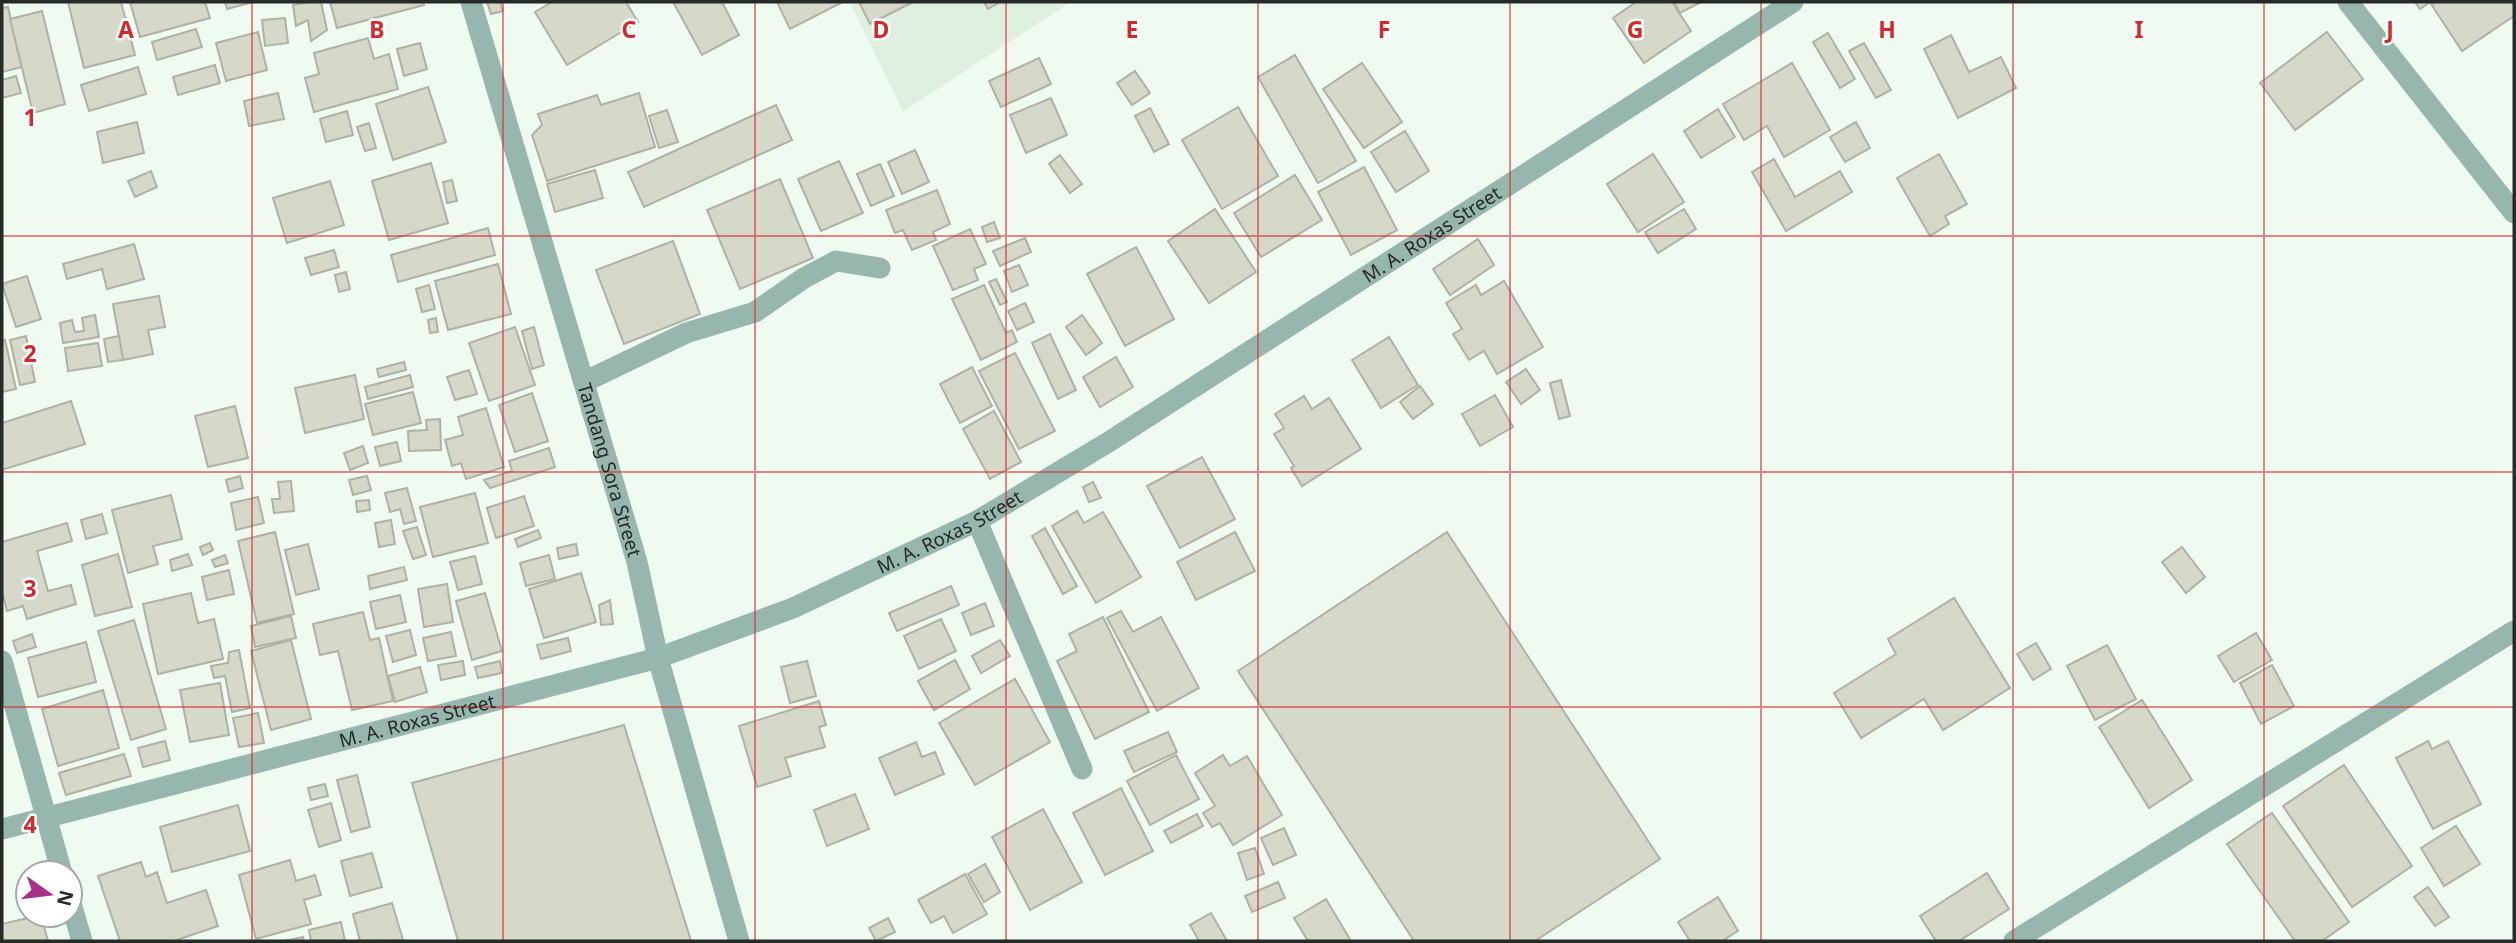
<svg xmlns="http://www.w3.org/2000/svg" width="2516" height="943" viewBox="0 0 2516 943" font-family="'Noto Sans',sans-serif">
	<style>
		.built { fill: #dff0e0 }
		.building { fill: #d6d8ca; stroke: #afb1a4; stroke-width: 2 }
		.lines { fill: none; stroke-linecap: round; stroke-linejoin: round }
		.street { stroke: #97b6ae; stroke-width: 21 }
		.grid { fill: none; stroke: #d62828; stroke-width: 2; stroke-opacity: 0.55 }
		.labels { text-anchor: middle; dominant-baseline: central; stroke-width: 5; stroke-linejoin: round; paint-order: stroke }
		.street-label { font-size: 19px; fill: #262b27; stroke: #fff }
		.grid-label { font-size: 23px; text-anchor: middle; font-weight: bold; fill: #d62828; stroke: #fff; stroke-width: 5; stroke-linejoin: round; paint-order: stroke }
	</style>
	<rect width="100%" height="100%" fill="#effbf0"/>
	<polygon class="built" points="850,2 1070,2 903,112"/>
	<g class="building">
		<polygon points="68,2 121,2 135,55 84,68"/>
		<polygon points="130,2 205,2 210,18 140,37"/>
		<polygon points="225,2 253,2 227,9"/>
		<polygon points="310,2 321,2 327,30 311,41 308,20 296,26 293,5"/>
		<polygon points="330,2 423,2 424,5 337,28"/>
		<polygon points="487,2 500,2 503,11 491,14"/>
		<polygon points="552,2 626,2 638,22 567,65 535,12"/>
		<polygon points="673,2 722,2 739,35 702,55"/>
		<polygon points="777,2 840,2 841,3 790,29"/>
		<polygon points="859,2 913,2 870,24"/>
		<polygon points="984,2 1000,2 988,9"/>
		<polygon points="1636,2 1672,2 1691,31 1644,63 1613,18"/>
		<polygon points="1674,2 1701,2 1680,13"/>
		<polygon points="2415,2 2430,2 2420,9"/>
		<polygon points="2435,2 2514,2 2514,16 2462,51 2431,4"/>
		<polygon points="8,7 22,67 2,72 2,8"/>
		<polygon points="42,11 65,104 33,113 10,19"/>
		<polygon points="285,18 288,43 265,46 262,20"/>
		<polygon points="196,29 202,47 157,60 152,42"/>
		<polygon points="258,32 267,70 226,81 216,43"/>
		<polygon points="2327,32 2363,79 2295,130 2260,83"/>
		<polygon points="1828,33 1855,79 1840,88 1813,42"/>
		<polygon points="1951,35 1969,72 2001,57 2016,88 1958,118 1924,49"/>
		<polygon points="368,38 374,59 389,54 398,89 314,112 305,78 319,74 314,53"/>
		<polygon points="420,43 427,69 404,76 397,49"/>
		<polygon points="1864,43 1891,90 1876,98 1849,51"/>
		<polygon points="1295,55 1356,161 1318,183 1258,77"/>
		<polygon points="1039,58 1051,84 1001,107 989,81"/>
		<polygon points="1362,63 1402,122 1364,148 1323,89"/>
		<polygon points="1792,63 1830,130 1784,157 1767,126 1744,140 1723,104"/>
		<polygon points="215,65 220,83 178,95 173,77"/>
		<polygon points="138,67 146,94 89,111 81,85"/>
		<polygon points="1135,71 1150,93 1132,105 1117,83"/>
		<polygon points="16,76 21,93 2,98 2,80"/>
		<polygon points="428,87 446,142 393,160 376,104"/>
		<polygon points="278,93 284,119 249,126 244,101"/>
		<polygon points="639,93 655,147 547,181 532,135 542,125 538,114 597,95 601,105"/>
		<polygon points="1051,98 1067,135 1026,153 1010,115"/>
		<polygon points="776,105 792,140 644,207 628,172"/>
		<polygon points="1238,107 1278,176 1222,209 1182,140"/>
		<polygon points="1150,108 1169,144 1154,152 1135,116"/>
		<polygon points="1718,109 1735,137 1701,158 1684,131"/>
		<polygon points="667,110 678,142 659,148 649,116"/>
		<polygon points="347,111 353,135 326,142 320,119"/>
		<polygon points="137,122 144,153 103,163 97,132"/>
		<polygon points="1856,122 1870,148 1845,162 1830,137"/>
		<polygon points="369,123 376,148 365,151 357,127"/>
		<polygon points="1405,131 1429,171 1396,192 1371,152"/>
		<polygon points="915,150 929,182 902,194 888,162"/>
		<polygon points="1653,154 1684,202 1638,232 1607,184"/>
		<polygon points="1939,154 1967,204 1945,216 1949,224 1930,236 1897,178"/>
		<polygon points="1060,155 1082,184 1070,193 1049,164"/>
		<polygon points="1774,159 1795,197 1840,171 1852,192 1786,231 1752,172"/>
		<polygon points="839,161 863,213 821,231 798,179"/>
		<polygon points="431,163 448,223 389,240 372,181"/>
		<polygon points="880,164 894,196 871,206 857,174"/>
		<polygon points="1364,167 1397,230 1351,255 1318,192"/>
		<polygon points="595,170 603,198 555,212 547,184"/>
		<polygon points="151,171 157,187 135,197 128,181"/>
		<polygon points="1295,175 1322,220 1261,257 1234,213"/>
		<polygon points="780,179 813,258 740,289 707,210"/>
		<polygon points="452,180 457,201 447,203 443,182"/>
		<polygon points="330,181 344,225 287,243 273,198"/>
		<polygon points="937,190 950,224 933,232 936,240 912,250 903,230 895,233 886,210"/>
		<polygon points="1215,209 1256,272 1209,303 1168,241"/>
		<polygon points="1684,209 1696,229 1658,253 1645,232"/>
		<polygon points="994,222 1000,238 987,242 982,227"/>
		<polygon points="488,228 495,255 398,282 391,255"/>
		<polygon points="970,229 986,264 974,269 978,280 953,290 933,246"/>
		<polygon points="1025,238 1031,252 1000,266 993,251"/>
		<polygon points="1478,239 1494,265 1450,295 1433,269"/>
		<polygon points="673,241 700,314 624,344 596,270"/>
		<polygon points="134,244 144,279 107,289 102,269 67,279 63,264"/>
		<polygon points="1136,247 1174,319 1125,346 1087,274"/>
		<polygon points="334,250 339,267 311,275 305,258"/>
		<polygon points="498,264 511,314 448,330 435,281"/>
		<polygon points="1019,265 1028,285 1012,292 1004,271"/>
		<polygon points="346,272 350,289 339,292 335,275"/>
		<polygon points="27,276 41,319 16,327 2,284"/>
		<polygon points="996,279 1007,302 1000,305 989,282"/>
		<polygon points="1504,281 1543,347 1497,374 1484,351 1469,360 1453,334 1462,329 1446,303 1476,285 1481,295"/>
		<polygon points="429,285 435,309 422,312 416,289"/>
		<polygon points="984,285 1006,333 1012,330 1017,342 981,360 952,299"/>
		<polygon points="159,296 165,327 148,330 153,354 123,360 113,304"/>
		<polygon points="1025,303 1034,322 1017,330 1008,311"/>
		<polygon points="95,315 99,337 63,343 60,323 72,320 75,332 84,331 82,318"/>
		<polygon points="1082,315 1102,343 1086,355 1066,327"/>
		<polygon points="436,318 438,332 430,333 428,320"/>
		<polygon points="515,327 535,385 489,401 469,343"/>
		<polygon points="534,327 544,365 532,369 522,331"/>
		<polygon points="1050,334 1076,390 1058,399 1032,343"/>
		<polygon points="26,336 35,382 20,385 10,340"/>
		<polygon points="119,336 123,360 108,362 104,339"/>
		<polygon points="1389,337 1418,385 1381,408 1352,360"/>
		<polygon points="5,340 16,389 2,392 2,341"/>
		<polygon points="98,343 102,366 68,371 65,348"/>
		<polygon points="1015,353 1055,431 1019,449 979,371"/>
		<polygon points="1116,357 1133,387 1100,407 1083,377"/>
		<polygon points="404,362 406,370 379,377 377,369"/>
		<polygon points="972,367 992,406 960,423 940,384"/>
		<polygon points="1526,369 1540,390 1521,404 1506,382"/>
		<polygon points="469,370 477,394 455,400 447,377"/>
		<polygon points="355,375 364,419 305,433 295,388"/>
		<polygon points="410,375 413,387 368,399 365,387"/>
		<polygon points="1561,380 1570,416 1559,419 1550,383"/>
		<polygon points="1420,386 1433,404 1413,419 1400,402"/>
		<polygon points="413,392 421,423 373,435 365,404"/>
		<polygon points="532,393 548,441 515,452 499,405"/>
		<polygon points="1495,395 1513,427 1480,446 1462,414"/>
		<polygon points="1304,396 1312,409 1329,398 1361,449 1302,486 1291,468 1294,466 1274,434 1284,428 1275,414"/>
		<polygon points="71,401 85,444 2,470 2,423"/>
		<polygon points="235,406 248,458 208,467 195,416"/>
		<polygon points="486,408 504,467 466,479 461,463 452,466 445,440 463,435 458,417"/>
		<polygon points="994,411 1021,462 990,479 963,429"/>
		<polygon points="440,419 441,450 409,451 408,431 427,430 426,420"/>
		<polygon points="397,442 401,461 380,466 375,447"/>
		<polygon points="363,446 368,463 350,470 344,453"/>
		<polygon points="549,448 555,467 490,488 484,480 512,471 509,461"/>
		<polygon points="1202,457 1235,519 1180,548 1147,486"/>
		<polygon points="240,476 243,488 229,492 226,480"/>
		<polygon points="367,476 371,490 353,495 349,480"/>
		<polygon points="291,481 294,511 274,513 272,499 280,499 278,482"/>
		<polygon points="1093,482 1101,498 1089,502 1083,487"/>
		<polygon points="407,488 416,521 404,524 400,509 390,512 385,493"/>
		<polygon points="475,493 488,543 433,557 420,507"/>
		<polygon points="171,495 182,539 153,546 158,564 128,573 112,510"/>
		<polygon points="524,496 534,526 496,538 487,508"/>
		<polygon points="258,497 264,523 236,530 231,503"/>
		<polygon points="369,500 370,510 357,512 356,501"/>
		<polygon points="1077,511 1084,523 1103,512 1141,577 1096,603 1052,526"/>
		<polygon points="102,514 107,533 86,539 81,520"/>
		<polygon points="391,520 395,544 379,547 375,523"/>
		<polygon points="67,523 72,541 37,551 48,591 71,585 76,604 27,619 23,606 7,611 2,591 2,542"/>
		<polygon points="417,527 426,555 413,559 403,531"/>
		<polygon points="1045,528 1077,586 1063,594 1032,536"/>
		<polygon points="538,530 541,538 518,547 515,539"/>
		<polygon points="275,532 294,614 257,623 238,541"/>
		<polygon points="1235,532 1255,571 1196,600 1177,562"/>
		<polygon points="1447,532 1660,859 1535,941 1414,941 1238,671"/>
		<polygon points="210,543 213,550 203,555 200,547"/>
		<polygon points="308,544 319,589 296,595 285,550"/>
		<polygon points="576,544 578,555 559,559 557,548"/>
		<polygon points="2182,547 2205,577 2186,593 2162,562"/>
		<polygon points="118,554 132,607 95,616 82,565"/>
		<polygon points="188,554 192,565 172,571 170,560"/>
		<polygon points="225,555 228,563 215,567 212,560"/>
		<polygon points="549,555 555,579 526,586 520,563"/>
		<polygon points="475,556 482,584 458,590 450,562"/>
		<polygon points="404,567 407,580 370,589 368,576"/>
		<polygon points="229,570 234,594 207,600 202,577"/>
		<polygon points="581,573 596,622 544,638 529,589"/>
		<polygon points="447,584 453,622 424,627 418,589"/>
		<polygon points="951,586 959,605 897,631 889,613"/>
		<polygon points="191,593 198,623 214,619 223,659 158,674 143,604"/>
		<polygon points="485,593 502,651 472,660 456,601"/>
		<polygon points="400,595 406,622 376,629 370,602"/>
		<polygon points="1954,598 2010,688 1943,730 1924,699 1861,738 1834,693 1896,654 1888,639"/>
		<polygon points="610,600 613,624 601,625 599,605"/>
		<polygon points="985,603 994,626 971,635 962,613"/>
		<polygon points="1121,611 1133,632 1161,617 1199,688 1157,711 1107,618"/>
		<polygon points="363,612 370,640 379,638 393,701 352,710 338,651 320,655 313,624"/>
		<polygon points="291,616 296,638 255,647 251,626"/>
		<polygon points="1103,617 1149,712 1095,739 1057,661 1077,651 1069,634"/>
		<polygon points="941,619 956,651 919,669 904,636"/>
		<polygon points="134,620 166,729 131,740 98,631"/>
		<polygon points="410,630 416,655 393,662 386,636"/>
		<polygon points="451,632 456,656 428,661 423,638"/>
		<polygon points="2256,633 2272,660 2234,682 2218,656"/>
		<polygon points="32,634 36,647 17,653 13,641"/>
		<polygon points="568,638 571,651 541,659 537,645"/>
		<polygon points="291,640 311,719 271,730 251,651"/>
		<polygon points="1000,640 1010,656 981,673 972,656"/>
		<polygon points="86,642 96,682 38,697 28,658"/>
		<polygon points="2036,643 2051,669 2033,680 2017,654"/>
		<polygon points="2107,645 2136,699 2095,720 2067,666"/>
		<polygon points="239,650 250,708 232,712 225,676 214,678 211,666 228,663 229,652"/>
		<polygon points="955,660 970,689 934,710 918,681"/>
		<polygon points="463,661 465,675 441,680 438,665"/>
		<polygon points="500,661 502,673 478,678 475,667"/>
		<polygon points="807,661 816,696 790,703 781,667"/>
		<polygon points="2272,665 2294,706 2261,724 2240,683"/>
		<polygon points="420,667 427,692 395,702 388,676"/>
		<polygon points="1015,679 1050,742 975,785 939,723"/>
		<polygon points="220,683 229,735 190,742 180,690"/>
		<polygon points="103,690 119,748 58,766 42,709"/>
		<polygon points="2142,700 2192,780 2149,808 2099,727"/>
		<polygon points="819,701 826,725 819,727 825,747 785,758 791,776 757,787 739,726"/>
		<polygon points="258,713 264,743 239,747 233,718"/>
		<polygon points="624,725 691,941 458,941 412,783"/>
		<polygon points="1168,732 1177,752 1134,772 1124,751"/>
		<polygon points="165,741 170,760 143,767 138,748"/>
		<polygon points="2428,741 2432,749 2448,741 2481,804 2433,829 2396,758"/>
		<polygon points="916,742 922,757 935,752 944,774 895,795 879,758"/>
		<polygon points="124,754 131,776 66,795 59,773"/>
		<polygon points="1176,755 1199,799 1150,825 1127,781"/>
		<polygon points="1223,755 1230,766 1247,756 1282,815 1233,845 1220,823 1212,827 1203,813 1215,806 1195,773"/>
		<polygon points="2344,765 2412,866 2352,907 2283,806"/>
		<polygon points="357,775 370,827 351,832 337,780"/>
		<polygon points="325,784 328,796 311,800 308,788"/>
		<polygon points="1121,788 1153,851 1105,875 1073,813"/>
		<polygon points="855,794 869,829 827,846 814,810"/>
		<polygon points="331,803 341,840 319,847 308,810"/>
		<polygon points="238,805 250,851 172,872 160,827"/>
		<polygon points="1043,809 1082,882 1030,910 992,837"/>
		<polygon points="2272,813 2349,922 2322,941 2295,941 2227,844"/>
		<polygon points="1197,814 1203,826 1171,843 1164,831"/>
		<polygon points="2456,826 2480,864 2444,886 2421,848"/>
		<polygon points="1284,828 1296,855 1273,865 1261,838"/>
		<polygon points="1255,848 1264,874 1247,880 1238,853"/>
		<polygon points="372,853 382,887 350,896 341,861"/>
		<polygon points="290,860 296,881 315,875 321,895 304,900 311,924 256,939 239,875"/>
		<polygon points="141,862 146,877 157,872 167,903 206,890 218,926 174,941 120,941 98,876"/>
		<polygon points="985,864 1000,892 984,902 968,874"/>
		<polygon points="1987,873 2009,909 1959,941 1936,941 1920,916"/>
		<polygon points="965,874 987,914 953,933 944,916 931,923 918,900"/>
		<polygon points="1278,882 1285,898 1252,912 1245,896"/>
		<polygon points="2428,887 2449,917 2435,926 2414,897"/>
		<polygon points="1718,897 1738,931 1722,941 1690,941 1678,922"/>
		<polygon points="1326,899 1351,941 1308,941 1294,918"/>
		<polygon points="392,903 403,940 360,941 353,914"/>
		<polygon points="1211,913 1227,941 1199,941 1190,925"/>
		<polygon points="41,915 48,941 2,941 2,924"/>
		<polygon points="888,918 895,932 876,941 869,928"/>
		<polygon points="341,922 345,941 311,941 309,930"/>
		<polygon points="303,937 304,941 284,941"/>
	</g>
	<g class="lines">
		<g class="street">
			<path id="s1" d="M471,2L637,562L658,658L739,941"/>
			<polyline points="2348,2 2514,213"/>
			<polyline points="584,382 686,333 755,312 804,278 836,261 880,268"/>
			<polyline points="977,521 1082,769"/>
			<polyline points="2,661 62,873"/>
			<path id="s2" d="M2,829L658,658L793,608L977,521L1107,443L1793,2"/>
			<polyline points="70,900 82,941"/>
			<polyline points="2014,941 2514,631"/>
		</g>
	</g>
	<path class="grid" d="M252,2V941M503,2V941M755,2V941M1006,2V941M1258,2V941M1510,2V941M1761,2V941M2013,2V941M2264,2V941M2,236H2514M2,472H2514M2,707H2514"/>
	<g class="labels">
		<g class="street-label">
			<text stroke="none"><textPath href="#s2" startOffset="1563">M. A. Roxas Street</textPath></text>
			<text stroke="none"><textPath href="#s1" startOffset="488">Tandang Sora Street</textPath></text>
			<text stroke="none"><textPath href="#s2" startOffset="996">M. A. Roxas Street</textPath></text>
			<text stroke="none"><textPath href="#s2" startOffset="429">M. A. Roxas Street</textPath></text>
		</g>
	</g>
	<g class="grid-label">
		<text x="126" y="38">A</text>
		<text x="377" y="38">B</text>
		<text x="629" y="38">C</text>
		<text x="881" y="38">D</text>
		<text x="1132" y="38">E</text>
		<text x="1384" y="38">F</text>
		<text x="1635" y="38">G</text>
		<text x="1887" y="38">H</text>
		<text x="2139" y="38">I</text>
		<text x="2390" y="38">J</text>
		<text x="30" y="126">1</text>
		<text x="30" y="362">2</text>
		<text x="30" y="597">3</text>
		<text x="30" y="833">4</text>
	</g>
	<rect width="2516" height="943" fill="none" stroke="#262b27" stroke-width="7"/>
	<g transform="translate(49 894) rotate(104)"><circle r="33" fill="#ffffff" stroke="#a8aaa9" stroke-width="2"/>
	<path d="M0-5L12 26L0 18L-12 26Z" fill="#a93086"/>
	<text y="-10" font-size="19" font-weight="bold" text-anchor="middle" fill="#262b27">N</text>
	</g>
</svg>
